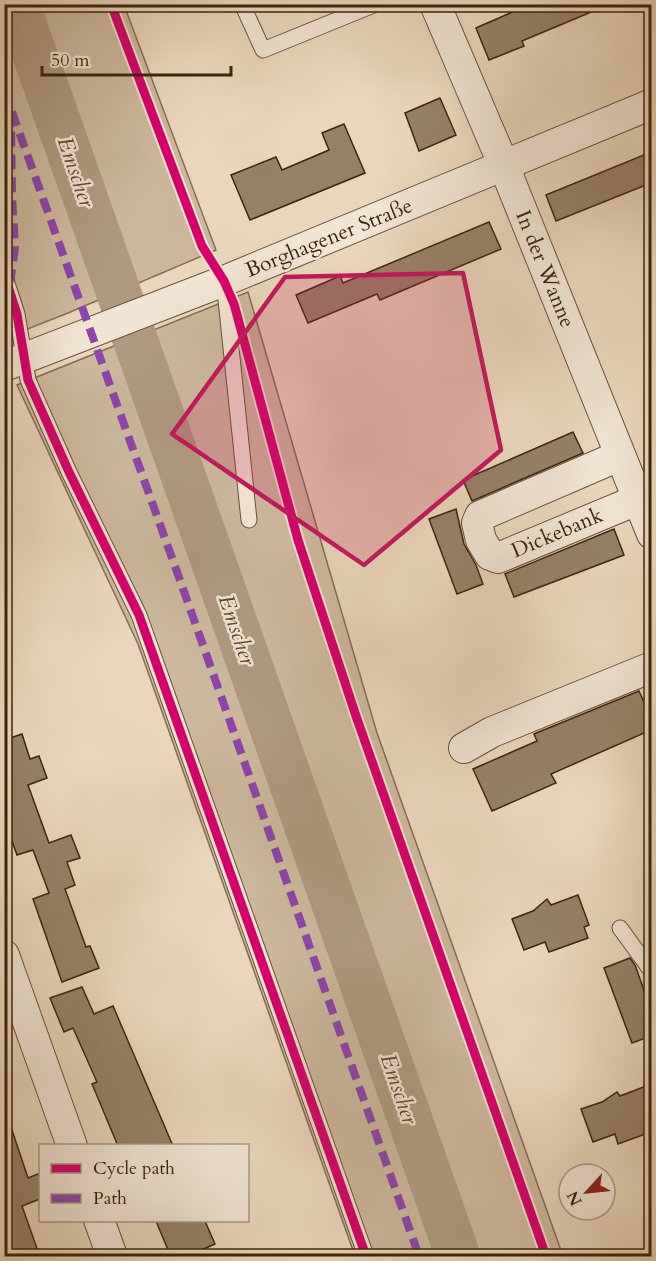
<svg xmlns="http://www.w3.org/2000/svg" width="656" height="1261" viewBox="0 0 656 1261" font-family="Cardo,serif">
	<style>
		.green { fill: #ccb99d; stroke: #846e54; stroke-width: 1.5 }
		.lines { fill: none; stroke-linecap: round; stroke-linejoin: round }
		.river { stroke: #af9a7f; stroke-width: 45 }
		.building { fill: #968167; stroke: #3c240b; stroke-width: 1.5 }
		.lane-casing { stroke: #685137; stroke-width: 17 }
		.street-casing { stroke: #685137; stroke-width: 32 }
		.lane { stroke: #f1e5d3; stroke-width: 15 }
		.street { stroke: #f1e5d3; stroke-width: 30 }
		.quiet { stroke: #8e44ad; stroke-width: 8; stroke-dasharray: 15 8; stroke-linecap: butt }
		.cycleway-casing { stroke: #f1e5d3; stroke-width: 13 }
		.cycleway { stroke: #d6006c; stroke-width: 9 }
		.marked { fill: #c2185b; fill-opacity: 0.2; stroke: #c2185b; stroke-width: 4.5; stroke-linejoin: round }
		.labels { text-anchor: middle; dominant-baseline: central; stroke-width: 5; stroke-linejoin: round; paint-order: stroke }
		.street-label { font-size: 21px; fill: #3c240b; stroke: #f1e5d3 }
		.water-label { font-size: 22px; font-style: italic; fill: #5e472e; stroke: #f1e5d3 }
	</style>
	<rect width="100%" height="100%" fill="#ead7bb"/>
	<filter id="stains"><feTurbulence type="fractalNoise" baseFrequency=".00333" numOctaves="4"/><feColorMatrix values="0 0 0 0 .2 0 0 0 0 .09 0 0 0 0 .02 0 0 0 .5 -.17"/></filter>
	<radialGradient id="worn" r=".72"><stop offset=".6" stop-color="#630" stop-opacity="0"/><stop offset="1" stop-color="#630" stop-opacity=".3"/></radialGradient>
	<g class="green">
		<polygon points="5,5 124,5 216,250 68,313 5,338"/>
		<polygon points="248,292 377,733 563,1256 355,1256 138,644 17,385"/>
	</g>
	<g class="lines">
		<polyline class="river" points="17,4 458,1256"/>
	</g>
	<g class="building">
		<polygon points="531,4 608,4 608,5 522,41 524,46 489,60 476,28"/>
		<polygon points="440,98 456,135 419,151 405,113"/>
		<polygon points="344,124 365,173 250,220 231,175 276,157 282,170 329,150 322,133"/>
		<polygon points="651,152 651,183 556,221 546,195"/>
		<polygon points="489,222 501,249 380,300 377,294 308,323 296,295 340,276 343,283"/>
		<polygon points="573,432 583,453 472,501 463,480"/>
		<polygon points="456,509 464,544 476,565 483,584 457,594 429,519"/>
		<polygon points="614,529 624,555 514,597 505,574"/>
		<polygon points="639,691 651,718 651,730 551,774 556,783 492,811 473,769 537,741 534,734"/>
		<polygon points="22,734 30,759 39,756 47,778 28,785 49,843 71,835 80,858 67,862 75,885 65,889 86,947 90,946 99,968 62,982 33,899 49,893 33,850 17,855 4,819 4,740"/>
		<polygon points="578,895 589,925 584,927 588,938 549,952 545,942 524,950 512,919 533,911 547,899 551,905"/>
		<polygon points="630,958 635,965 651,1010 651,1036 632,1043 604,968"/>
		<polygon points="82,987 94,1014 113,1006 173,1146 118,1146 92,1084 97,1082 73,1028 64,1032 50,998"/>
		<polygon points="651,1084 651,1132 618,1144 615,1134 593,1142 581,1109 602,1102 617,1092 620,1096"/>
		<polygon points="8,1118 28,1178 40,1173 40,1199 22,1206 40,1257 4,1257 4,1119"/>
		<polygon points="156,1221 205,1221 215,1244 185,1257 171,1257"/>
	</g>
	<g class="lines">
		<g class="lane-casing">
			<g id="lane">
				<polyline points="242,4 263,50 376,4"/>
				<polyline points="4,274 17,314 28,380 69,472 139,615 366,1256"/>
				<polyline points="224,281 249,520"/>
				<polyline points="620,928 652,972"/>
			</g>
		</g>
		<g class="street-casing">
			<g id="street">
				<polyline points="435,4 504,166 652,534"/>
				<polyline points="4,366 224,281 652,104"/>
				<polyline points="619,456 480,516 477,523 481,540 490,555 498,558 637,500"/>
				<polyline points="464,748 492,732 652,667"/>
				<polyline points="4,955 72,1146"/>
				<polyline points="99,1220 112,1256"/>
			</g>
		</g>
		<use href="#lane" class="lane"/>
		<use href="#street" class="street"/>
		<g class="quiet">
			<polyline points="4,90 176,569 419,1256"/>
			<polyline points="10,284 15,247 12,195 11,116"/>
		</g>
		<g class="cycleway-casing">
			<g id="cycleway">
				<polyline points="111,4 202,246 224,281 234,304 298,540 356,716 546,1256"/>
				<polyline points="4,274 17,314 28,380 69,472 139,615 366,1256"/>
			</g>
		</g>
		<use href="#cycleway" class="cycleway"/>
	</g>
	<path class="marked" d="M463,273L501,450L364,565L172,434L285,277Z"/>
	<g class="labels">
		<g class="street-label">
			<text transform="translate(329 238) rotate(-22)">Borghagener Straße</text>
			<text transform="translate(545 269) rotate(68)">In der Wanne</text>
			<text transform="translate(557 533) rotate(-23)">Dickebank</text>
		</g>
		<g class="water-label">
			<text transform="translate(76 172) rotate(71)">Emscher</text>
			<text transform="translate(237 630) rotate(71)">Emscher</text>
			<text transform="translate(399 1089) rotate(71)">Emscher</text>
		</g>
	</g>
	<rect width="656" height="1261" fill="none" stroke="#ead7bb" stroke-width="24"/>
	<rect x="6" y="6" width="644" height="1249" fill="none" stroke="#3c240b" stroke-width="3"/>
	<rect x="12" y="12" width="632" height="1237" fill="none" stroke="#3c240b" stroke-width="1.5"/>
	<rect x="39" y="1144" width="210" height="78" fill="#f1e5d3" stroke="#a99883" stroke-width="1.5"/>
	<rect x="51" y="1164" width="30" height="9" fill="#d6006c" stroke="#a99883" stroke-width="1.5"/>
	<text x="93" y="1174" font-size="18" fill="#3c240b">Cycle path</text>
	<rect x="51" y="1194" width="30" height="9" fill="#8e44ad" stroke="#a99883" stroke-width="1.5"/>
	<text x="93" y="1204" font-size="18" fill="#3c240b">Path</text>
	<g transform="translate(587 1192) rotate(243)"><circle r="28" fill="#f1e5d3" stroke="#a99883" stroke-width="1.5"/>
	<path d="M0-4.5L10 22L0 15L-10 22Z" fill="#8f2418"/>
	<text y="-9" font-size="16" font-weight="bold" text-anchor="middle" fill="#3c240b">N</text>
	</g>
	<path d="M42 66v9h189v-9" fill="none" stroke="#3c240b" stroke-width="3"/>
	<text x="51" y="66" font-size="18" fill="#3c240b" stroke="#f1e5d3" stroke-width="4.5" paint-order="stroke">50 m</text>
	<rect width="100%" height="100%" filter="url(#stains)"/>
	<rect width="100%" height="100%" fill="url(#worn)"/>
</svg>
